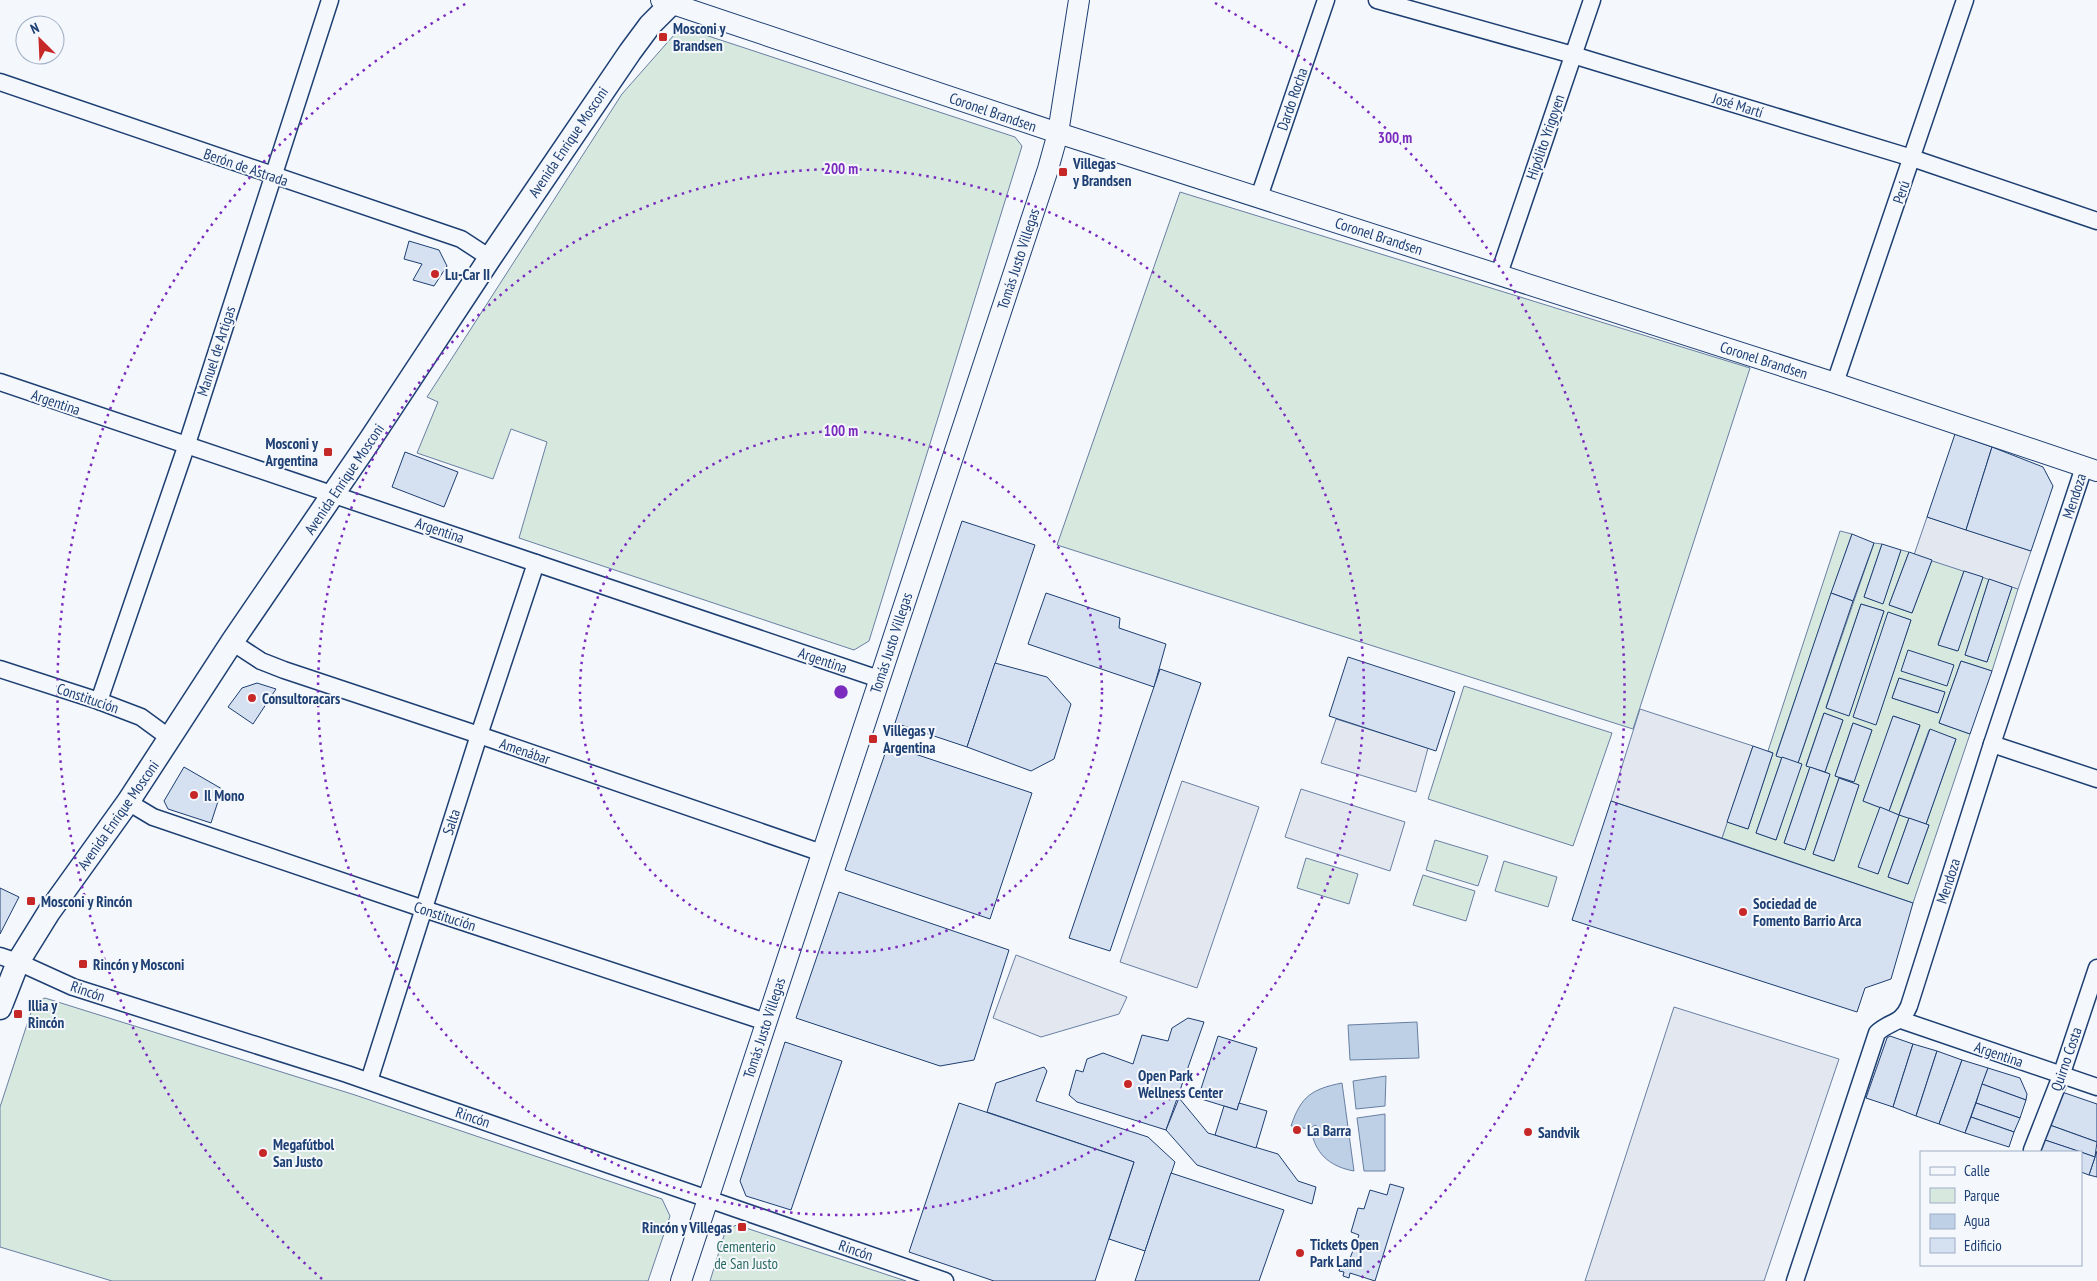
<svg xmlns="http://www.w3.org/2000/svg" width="2097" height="1281" viewBox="0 0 2097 1281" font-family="'PT Sans Narrow',sans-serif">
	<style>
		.green { fill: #d7e8df; stroke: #687fa3; fill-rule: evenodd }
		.parking { fill: #e3e8f0; stroke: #687fa3 }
		.water { fill: #bed0e5; stroke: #687fa3 }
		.building { fill: #d5e0f0; stroke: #1d3f73 }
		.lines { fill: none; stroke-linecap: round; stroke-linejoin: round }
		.minor-casing { stroke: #1d3f73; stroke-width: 19 }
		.tertiary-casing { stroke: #1d3f73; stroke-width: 22 }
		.secondary-casing { stroke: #1d3f73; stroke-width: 25 }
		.minor { stroke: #f4f7fb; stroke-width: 16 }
		.tertiary { stroke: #f4f7fb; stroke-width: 20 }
		.secondary { stroke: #f4f7fb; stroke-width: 22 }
		.ring { fill: none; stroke: #7b2cbf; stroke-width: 2.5; stroke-dasharray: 2.5 5 }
		.poi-dot { fill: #c62828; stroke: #f4f7fb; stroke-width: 2 }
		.labels { text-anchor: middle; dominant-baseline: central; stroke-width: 4; stroke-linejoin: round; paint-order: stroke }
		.poi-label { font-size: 15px; font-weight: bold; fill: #1d3f73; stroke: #f4f7fb; text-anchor: start }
		.street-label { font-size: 15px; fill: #1d3f73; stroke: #f4f7fb }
		.park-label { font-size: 15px; fill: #2c6c60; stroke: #f4f7fb }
		.centre { fill: #7b2cbf; stroke: #f4f7fb; stroke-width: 2.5 }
		.ring-label { font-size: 15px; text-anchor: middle; font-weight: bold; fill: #7b2cbf; stroke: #f4f7fb; stroke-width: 4; stroke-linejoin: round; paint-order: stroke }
	</style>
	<rect width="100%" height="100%" fill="#f4f7fb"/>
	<g class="green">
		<polygon points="681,27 1015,137 1022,146 869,641 854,650 519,538 547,442 511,429 493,479 417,453 438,402 427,397 622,94"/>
		<polygon points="1180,192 1750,368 1633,729 1057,545"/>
		<path d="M1840,531L1852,534L1776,755L1782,757L1756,833L1776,840L1801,764L1798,763L1874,543L1882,544L1864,597L1883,603L1901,550L1909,552L1889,605L1912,613L1932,560L1964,571L1938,644L1957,651L1983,577L1989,579L1965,655L1987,662L2012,587L2018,589L1992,671L1961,661L1939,723L1970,734L1913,903L1722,838L1727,822L1748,829L1773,753L1768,751ZM1861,604L1884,611L1849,715L1826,707ZM1889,613L1911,620L1876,724ZM1899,678L1944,692L1938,713L1892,698ZM1824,713L1843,720L1825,772L1830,774L1805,850L1784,843L1810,767L1806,765ZM1894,716L1920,726L1889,811L1863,801ZM1853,723L1872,730L1853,782L1835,776ZM1929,730L1956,739L1926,824L1929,825L1908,884L1888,877L1909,818L1899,814ZM1839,778L1859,785L1833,861L1813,854ZM1880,808L1899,815L1878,874L1859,866Z"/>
		<polygon points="1464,686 1612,733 1573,846 1428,799"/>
		<polygon points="1435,840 1488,856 1478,886 1426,870"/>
		<polygon points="1306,858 1358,874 1349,904 1297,888"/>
		<polygon points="1504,861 1557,877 1548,907 1495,891"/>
		<polygon points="1423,875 1475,891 1466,921 1413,905"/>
		<polygon points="45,998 355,1095 662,1199 670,1216 648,1281 112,1281 0,1247 0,1107 34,1003"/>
		<polygon points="737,1225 906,1281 710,1281 726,1229"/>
	</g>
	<g class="parking">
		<polygon points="1927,517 2031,551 2018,589 1914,555"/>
		<polygon points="1640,709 1753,746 1722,838 1611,801"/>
		<polygon points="1336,719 1428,748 1416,792 1321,763"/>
		<polygon points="1182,781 1259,807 1197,988 1120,962"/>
		<polygon points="1301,789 1405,822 1390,871 1285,837"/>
		<polygon points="1016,955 1127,997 1119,1014 1041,1037 993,1018"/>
		<polygon points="1674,1007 1839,1059 1764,1281 1585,1281"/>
	</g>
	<g class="water">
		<polygon points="1417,1022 1419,1058 1350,1060 1348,1025"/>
		<polygon points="1386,1076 1385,1106 1356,1109 1353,1081"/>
		<path d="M1342,1083L1354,1171C1332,1167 1317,1156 1312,1134L1319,1128L1315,1125C1307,1132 1301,1126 1291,1126C1301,1096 1312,1089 1342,1083Z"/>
		<polygon points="1385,1114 1385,1171 1364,1171 1357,1118"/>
	</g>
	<g class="building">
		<polygon points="409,241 439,250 447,266 434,286 413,280 422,264 404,259"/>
		<polygon points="1955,434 1992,447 1966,530 1927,517"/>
		<polygon points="1992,447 2043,467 2053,486 2031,551 1966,530"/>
		<polygon points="405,452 458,472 444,507 392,487"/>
		<polygon points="962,521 1035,545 967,747 895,723"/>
		<polygon points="1852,534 1874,543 1853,601 1831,593"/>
		<polygon points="1882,544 1901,550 1883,604 1864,597"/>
		<polygon points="1909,552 1932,560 1912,613 1889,605"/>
		<polygon points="1964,571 1983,577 1958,651 1938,645"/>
		<polygon points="1989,579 2012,587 1987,662 1965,655"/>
		<polygon points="1046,593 1120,618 1119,628 1166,644 1154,687 1028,644"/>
		<polygon points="1831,593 1853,601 1798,763 1776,756"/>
		<polygon points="1861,604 1884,611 1849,716 1826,708"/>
		<polygon points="1888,612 1911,620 1876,725 1853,717"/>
		<polygon points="1908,650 1954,665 1947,686 1901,671"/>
		<polygon points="1348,657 1455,692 1436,751 1329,716"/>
		<polygon points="1961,661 1992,671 1970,734 1939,723"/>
		<polygon points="995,663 1047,677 1071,704 1054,759 1031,771 967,747"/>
		<polygon points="1160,669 1201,683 1110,951 1069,938"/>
		<polygon points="1899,678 1945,692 1938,713 1892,698"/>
		<polygon points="257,683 276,689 253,724 228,707 242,688"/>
		<polygon points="1824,713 1843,720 1825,772 1806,766"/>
		<polygon points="1893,716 1920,725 1889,811 1863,801"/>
		<polygon points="1853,723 1872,730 1854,782 1835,776"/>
		<polygon points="1930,729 1956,739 1926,824 1899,815"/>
		<polygon points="888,745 1032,793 990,919 845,870"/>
		<polygon points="1753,746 1773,753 1748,829 1727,822"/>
		<polygon points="1782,757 1802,764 1776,840 1756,833"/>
		<polygon points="184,767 222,789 211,823 168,809 164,801"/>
		<polygon points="1810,767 1830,774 1805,850 1784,843"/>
		<polygon points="1839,778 1859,785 1834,861 1813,854"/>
		<polygon points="1611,801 1913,903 1891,979 1865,988 1857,1012 1572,920"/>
		<polygon points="1880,807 1899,815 1878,874 1858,867"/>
		<polygon points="1909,818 1929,825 1908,884 1888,877"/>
		<polygon points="0,888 19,897 0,934"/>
		<polygon points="839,892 1009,950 974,1060 940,1066 796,1018"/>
		<polygon points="1188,1018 1204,1022 1166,1130 1077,1102 1069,1095 1076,1070 1083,1072 1087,1059 1103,1053 1133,1064 1142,1035 1168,1041 1172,1028"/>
		<polygon points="1218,1036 1257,1048 1237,1110 1198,1098"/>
		<polygon points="1890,1036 1913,1044 1893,1107 1866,1098 1887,1038"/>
		<polygon points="785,1042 842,1061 791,1210 746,1196 740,1181"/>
		<polygon points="1913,1044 1937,1051 1916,1116 1893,1107"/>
		<polygon points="1937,1051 1962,1060 1939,1124 1916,1116"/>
		<polygon points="1962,1060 1988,1068 1965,1133 1939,1124"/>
		<polygon points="1044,1067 1047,1071 1036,1101 1148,1137 1175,1162 1145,1251 1109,1239 1134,1162 987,1112 996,1083"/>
		<polygon points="1988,1068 2020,1078 2027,1094 2026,1100 1982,1084"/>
		<polygon points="1982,1084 2026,1100 2020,1118 1976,1103"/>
		<polygon points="2062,1092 2097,1104 2097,1142 2047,1124"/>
		<polygon points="1179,1098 1208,1133 1278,1154 1298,1181 1316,1187 1312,1204 1197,1165 1166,1130"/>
		<polygon points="959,1103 1134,1162 1095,1281 994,1281 909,1252"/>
		<polygon points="1239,1103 1267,1111 1256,1148 1215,1135 1224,1106 1237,1110"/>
		<polygon points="1976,1103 2020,1118 2014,1132 1971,1117"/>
		<polygon points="1971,1117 2014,1132 2009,1147 1965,1133"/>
		<polygon points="2047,1124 2097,1142 2095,1157 2042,1139"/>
		<polygon points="2042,1139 2081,1152 2037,1152"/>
		<polygon points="2097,1151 2097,1177 2089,1175"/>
		<polygon points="2081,1152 2095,1157 2089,1175 2081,1172"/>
		<polygon points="1171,1173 1284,1210 1259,1281 1135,1281"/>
		<polygon points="1390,1184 1404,1188 1375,1281 1350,1273 1349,1278 1343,1276 1344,1272 1339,1271 1341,1264 1347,1266 1359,1235 1351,1232 1358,1208 1364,1209 1370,1190 1387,1195"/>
	</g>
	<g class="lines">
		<g class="minor-casing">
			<g id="minor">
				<polyline points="1377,0 1573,55 1912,158 2097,221"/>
				<polyline points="0,82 461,239 490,258"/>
				<polyline points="1259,197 1326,0"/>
				<polyline points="1499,274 1592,0"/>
				<polyline points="0,382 879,679"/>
				<polyline points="1835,383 1965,0"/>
				<polyline points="232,642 261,661 284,670 479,735 822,853"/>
				<polyline points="0,669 99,701 141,717 171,739"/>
				<polyline points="99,701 186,447 330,0"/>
				<polyline points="1992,744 2097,779"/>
				<polyline points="128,802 153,817 424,909 766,1022"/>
				<polyline points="0,956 18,962 73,987 347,1074 945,1281"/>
				<polyline points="1901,1020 2097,1087"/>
				<polyline points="369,1081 479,735 536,563"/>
				<polyline points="2032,1150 2061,1076 2097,968"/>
				<path d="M1795,1281L1877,1033C1889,1021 1901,1025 1909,1006L1992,744L2084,467"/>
			</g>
		</g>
		<g class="tertiary-casing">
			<g id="tertiary">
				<polyline points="661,0 1058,133 1835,383 2097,471"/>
				<polyline points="681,1281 1048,169 1058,133 1079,0"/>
			</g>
		</g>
		<g class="secondary-casing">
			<polyline id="secondary" points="0,1008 18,962 49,912 128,802 232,642 370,440 490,258 630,52 650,25 675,0"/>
		</g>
		<use href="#minor" class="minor"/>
		<use href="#tertiary" class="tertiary"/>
		<use href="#secondary" class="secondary"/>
	</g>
	<g class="ring">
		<circle cx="841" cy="692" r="261"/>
		<circle cx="841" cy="692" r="523"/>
		<path d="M322 1279A784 784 0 0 1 467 3M1215 3A784 784 0 0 1 1360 1279"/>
	</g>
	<g class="poi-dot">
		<rect x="658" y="32" width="10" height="10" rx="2.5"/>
		<rect x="1058" y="167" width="10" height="10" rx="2.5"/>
		<circle cx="435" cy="274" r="5"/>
		<rect x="323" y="447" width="10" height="10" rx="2.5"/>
		<circle cx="252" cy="698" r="5"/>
		<rect x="868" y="734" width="10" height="10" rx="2.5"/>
		<circle cx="194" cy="795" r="5"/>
		<rect x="26" y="896" width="10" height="10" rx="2.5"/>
		<circle cx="1743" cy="912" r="5"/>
		<rect x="78" y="959" width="10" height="10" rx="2.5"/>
		<rect x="13" y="1009" width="10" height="10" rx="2.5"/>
		<circle cx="1128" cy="1084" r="5"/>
		<circle cx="1297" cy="1130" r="5"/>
		<circle cx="1528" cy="1132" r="5"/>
		<circle cx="263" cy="1153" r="5"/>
		<rect x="737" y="1222" width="10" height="10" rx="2.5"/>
		<circle cx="1300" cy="1253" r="5"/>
	</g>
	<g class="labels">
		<g class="poi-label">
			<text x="673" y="28">Mosconi y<tspan x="673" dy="17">Brandsen</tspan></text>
			<text x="1073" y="163">Villegas<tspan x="1073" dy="17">y Brandsen</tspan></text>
			<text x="445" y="274">Lu-Car II</text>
			<text x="318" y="443" text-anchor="end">Mosconi y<tspan x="318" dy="17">Argentina</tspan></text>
			<text x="262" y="698">Consultoracars</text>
			<text x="883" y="730">Villegas y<tspan x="883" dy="17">Argentina</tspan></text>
			<text x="204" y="795">Il Mono</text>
			<text x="41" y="901">Mosconi y Rincón</text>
			<text x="1753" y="903">Sociedad de<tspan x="1753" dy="17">Fomento Barrio Arca</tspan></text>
			<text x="93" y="964">Rincón y Mosconi</text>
			<text x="28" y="1005">Illia y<tspan x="28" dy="17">Rincón</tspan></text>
			<text x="1138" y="1075">Open Park<tspan x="1138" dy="17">Wellness Center</tspan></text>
			<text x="1307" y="1130">La Barra</text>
			<text x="1538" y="1132">Sandvik</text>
			<text x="273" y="1144">Megafútbol<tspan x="273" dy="17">San Justo</tspan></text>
			<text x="732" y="1227" text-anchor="end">Rincón y Villegas</text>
			<text x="1310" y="1244">Tickets Open<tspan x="1310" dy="17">Park Land</tspan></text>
		</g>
		<g class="street-label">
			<text transform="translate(1292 99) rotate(-71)">Dardo Rocha</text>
			<text transform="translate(1738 105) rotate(17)">José Martí</text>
			<text transform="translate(993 112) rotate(19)">Coronel Brandsen</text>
			<text transform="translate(1545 137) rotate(-71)">Hipólito Yrigoyen</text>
			<text transform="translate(568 142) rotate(-56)">Avenida Enrique Mosconi</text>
			<text transform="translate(246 167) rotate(19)">Berón de Astrada</text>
			<text transform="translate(1901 192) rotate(-71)">Perú</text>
			<text transform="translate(1379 236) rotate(18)">Coronel Brandsen</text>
			<text transform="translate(1018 259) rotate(-72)">Tomás Justo Villegas</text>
			<text transform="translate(216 351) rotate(-72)">Manuel de Artigas</text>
			<text transform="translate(1764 360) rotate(18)">Coronel Brandsen</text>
			<text transform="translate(56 402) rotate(19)">Argentina</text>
			<text transform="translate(344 479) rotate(-56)">Avenida Enrique Mosconi</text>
			<text transform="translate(2074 496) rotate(-72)">Mendoza</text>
			<text transform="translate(440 530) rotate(19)">Argentina</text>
			<text transform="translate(891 643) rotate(-72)">Tomás Justo Villegas</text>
			<text transform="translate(823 660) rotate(19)">Argentina</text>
			<text transform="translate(88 698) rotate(19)">Constitución</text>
			<text transform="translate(525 751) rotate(19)">Amenábar</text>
			<text transform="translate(118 815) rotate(-55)">Avenida Enrique Mosconi</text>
			<text transform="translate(451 822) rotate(-72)">Salta</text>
			<text transform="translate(1948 881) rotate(-72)">Mendoza</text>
			<text transform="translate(445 916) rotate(18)">Constitución</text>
			<text transform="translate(88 991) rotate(19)">Rincón</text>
			<text transform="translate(764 1028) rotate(-72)">Tomás Justo Villegas</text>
			<text transform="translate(1999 1054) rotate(19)">Argentina</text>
			<text transform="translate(2066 1059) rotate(-71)">Quirno Costa</text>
			<text transform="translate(473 1117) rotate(19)">Rincón</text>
			<text transform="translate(856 1250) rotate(19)">Rincón</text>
		</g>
		<g class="park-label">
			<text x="746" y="1246">Cementerio<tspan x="746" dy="17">de San Justo</tspan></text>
		</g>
	</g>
	<circle cx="841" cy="692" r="8" class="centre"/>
	<g class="ring-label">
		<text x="1395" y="143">300 m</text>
		<text x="841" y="174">200 m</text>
		<text x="841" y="436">100 m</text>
	</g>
	<rect x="1920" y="1151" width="162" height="115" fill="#f4f7fb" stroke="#9eadc5"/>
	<rect x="1930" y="1167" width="25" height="8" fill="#f4f7fb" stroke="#9eadc5"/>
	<text x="1964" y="1176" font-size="15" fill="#1d3f73">Calle</text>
	<rect x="1930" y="1188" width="25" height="15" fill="#d7e8df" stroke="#9eadc5"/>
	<text x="1964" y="1201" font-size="15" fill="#1d3f73">Parque</text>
	<rect x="1930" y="1214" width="25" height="15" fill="#bed0e5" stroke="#9eadc5"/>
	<text x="1964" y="1226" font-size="15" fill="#1d3f73">Agua</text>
	<rect x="1930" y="1238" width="25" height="15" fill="#d5e0f0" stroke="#9eadc5"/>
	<text x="1964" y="1251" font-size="15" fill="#1d3f73">Edificio</text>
	<g transform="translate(40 40) rotate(336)"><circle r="24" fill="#f4f7fb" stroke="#9eadc5"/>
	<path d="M0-4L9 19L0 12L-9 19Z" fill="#c62828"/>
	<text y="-8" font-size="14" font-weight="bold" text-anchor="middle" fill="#1d3f73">N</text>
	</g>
</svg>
